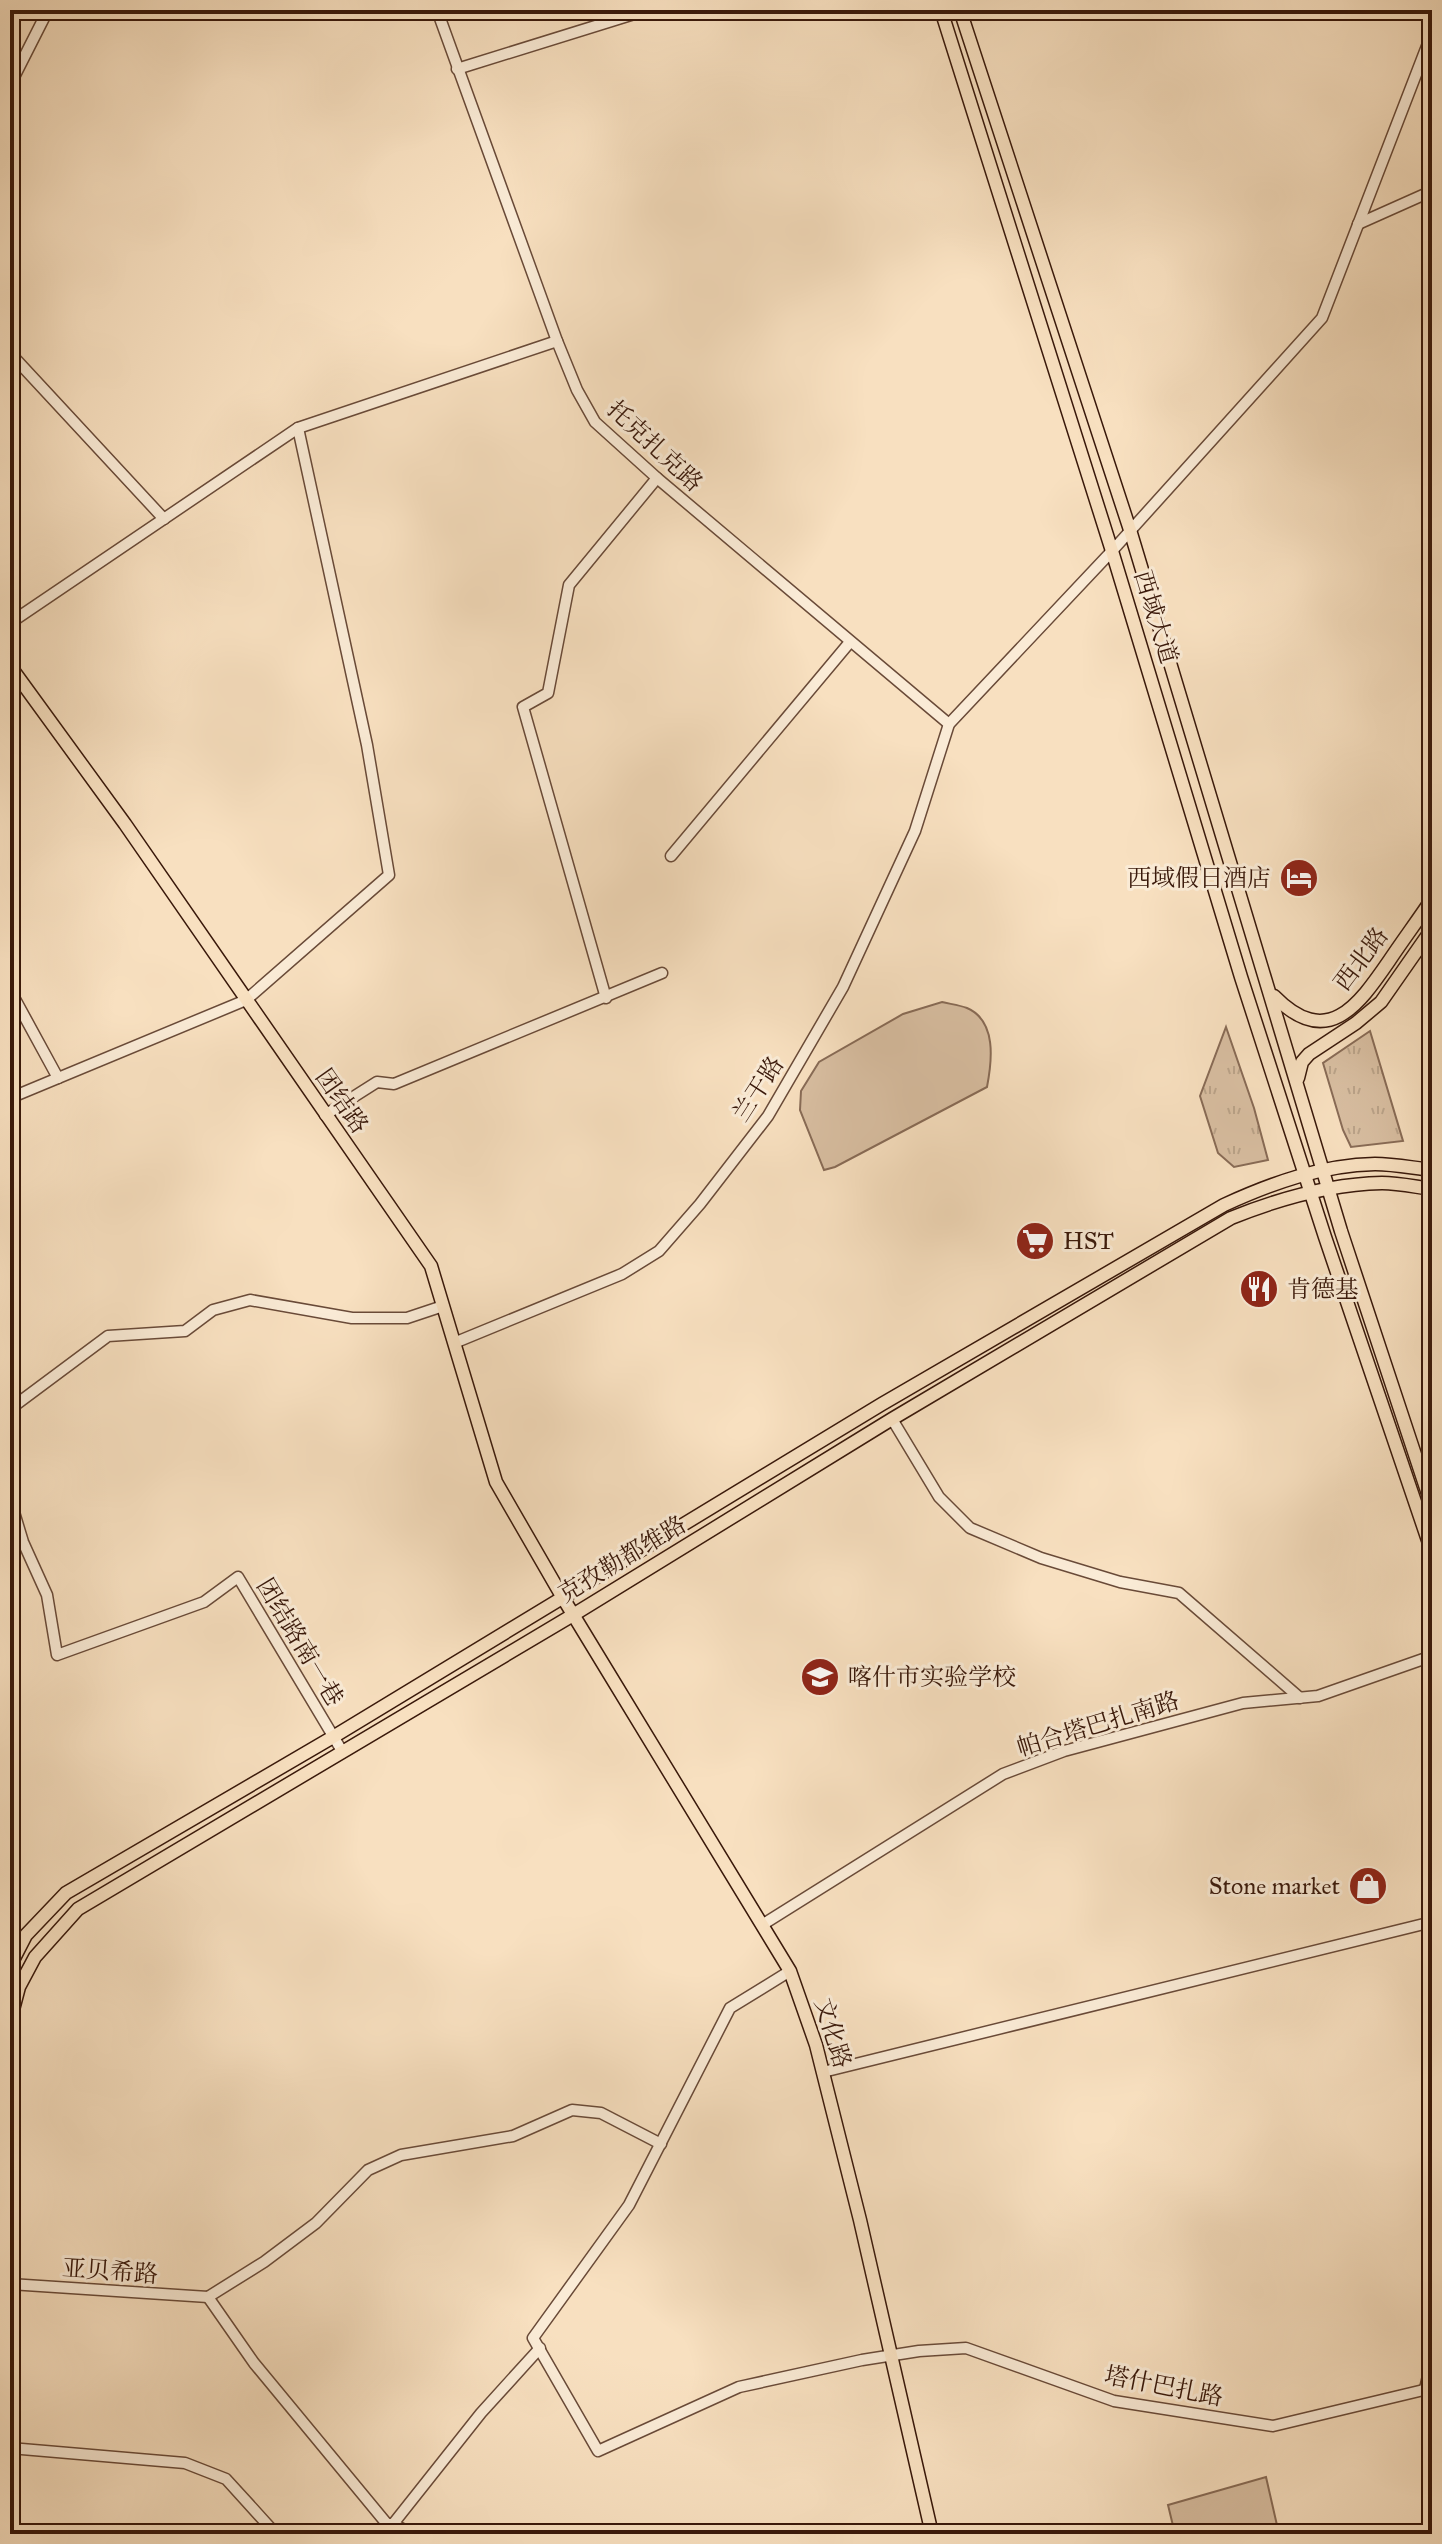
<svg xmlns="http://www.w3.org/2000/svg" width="1442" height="2544" viewBox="0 0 1442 2544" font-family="'IM FELL Great Primer','Noto Serif SC',serif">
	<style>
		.grass { fill: url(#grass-tufts); stroke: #886b56; stroke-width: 2 }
		.pitch { fill: #d8bea1; stroke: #886b56; stroke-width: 2 }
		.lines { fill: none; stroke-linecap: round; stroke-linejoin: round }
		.minor-casing { stroke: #694a38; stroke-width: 13 }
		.major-casing { stroke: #39180a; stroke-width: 15 }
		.minor { stroke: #faebd6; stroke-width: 10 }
		.major { stroke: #f8e0c0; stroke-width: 12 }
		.labels { text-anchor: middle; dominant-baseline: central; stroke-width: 6; stroke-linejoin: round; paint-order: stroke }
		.street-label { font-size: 24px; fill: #39180a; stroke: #faebd6 }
		.poi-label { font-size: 24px; fill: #39180a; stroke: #faebd6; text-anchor: start }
	</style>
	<defs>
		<pattern id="grass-tufts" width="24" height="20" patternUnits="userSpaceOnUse" patternTransform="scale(2)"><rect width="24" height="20" fill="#d8bea1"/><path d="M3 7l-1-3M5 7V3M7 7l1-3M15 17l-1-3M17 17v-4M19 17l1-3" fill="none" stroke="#baa389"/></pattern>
	</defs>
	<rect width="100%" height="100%" fill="#f8e0c0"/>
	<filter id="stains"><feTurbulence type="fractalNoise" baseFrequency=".0025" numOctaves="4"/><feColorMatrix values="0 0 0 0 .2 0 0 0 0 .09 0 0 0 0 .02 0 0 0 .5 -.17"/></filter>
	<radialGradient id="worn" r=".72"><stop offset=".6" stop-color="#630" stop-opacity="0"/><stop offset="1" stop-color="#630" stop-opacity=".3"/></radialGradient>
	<g class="grass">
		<polygon points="1226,1027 1254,1108 1268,1160 1234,1167 1218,1153 1200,1096"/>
		<polygon points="1370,1031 1403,1141 1351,1147 1343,1130 1323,1063"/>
	</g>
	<g class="pitch">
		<path d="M942,1002C950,1004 959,1005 967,1008C997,1021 992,1061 987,1087L835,1167L824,1170L800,1110L801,1091L819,1062L903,1014Z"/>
		<polygon points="1266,2477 1279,2534 1175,2534 1168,2505"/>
	</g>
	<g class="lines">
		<g class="minor-casing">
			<g id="minor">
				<polyline points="437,10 557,341 577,390 595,422 657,478 949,724"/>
				<polyline points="457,69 647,10"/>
				<polyline points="10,85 48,10"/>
				<polyline points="1358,224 1432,191"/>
				<polyline points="10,353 164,519"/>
				<polyline points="10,623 298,428 557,341"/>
				<polyline points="671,856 850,642"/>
				<polyline points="10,990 58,1078"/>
				<polyline points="606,998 523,707 548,693 569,585 657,478"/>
				<polyline points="10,1098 246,1000 389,875 367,745 298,428"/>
				<polyline points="325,1115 377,1082 394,1084 662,973"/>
				<polyline points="454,1343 622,1274 659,1251 700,1204 768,1116 843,987 915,831 949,724 1112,551 1322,318 1432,33"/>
				<polyline points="10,1409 108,1336 185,1331 213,1310 250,1300 352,1318 407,1318 443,1306"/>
				<polyline points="892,1419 939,1497 970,1528 1041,1558 1120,1582 1179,1593 1300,1698"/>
				<polyline points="10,1499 23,1542 47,1595 57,1655 204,1602 238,1577 342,1751"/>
				<polyline points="762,1925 1003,1774 1064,1751 1243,1703 1318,1696 1432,1656"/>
				<polyline points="790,1971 730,2008 629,2205 533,2338 598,2451 739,2387 862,2360 919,2351 966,2348 1114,2401 1273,2426 1432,2388"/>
				<polyline points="823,2072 1432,1922"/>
				<polyline points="10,2284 208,2297"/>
				<polyline points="208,2297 264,2262 316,2223 368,2170 401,2155 513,2136 572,2110 601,2113 661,2144"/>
				<polyline points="208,2297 254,2363 387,2524 393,2524 412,2534"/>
				<polyline points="1425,2389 1432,2359"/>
				<polyline points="10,2448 185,2463 226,2479 276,2534"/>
				<polyline points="393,2524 481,2413 540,2348"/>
			</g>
		</g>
		<g class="major-casing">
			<g id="major">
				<polyline points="941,10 1112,551 1241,977 1325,1237 1432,1552"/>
				<polyline points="960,10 1130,530 1341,1231 1432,1506"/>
				<polyline points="10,666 125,824 431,1266 496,1482 563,1598 790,1971 816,2045 860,2220 932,2534"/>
				<path d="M1274,996C1327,1050 1358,1006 1389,961C1403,940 1418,920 1432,899"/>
				<polyline points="1298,1078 1302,1062 1309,1054 1356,1023 1381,1002 1432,929"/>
				<path d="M10,1966L26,1935L66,1893L333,1737L882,1404L1224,1205C1272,1183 1322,1165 1375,1164C1394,1164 1413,1168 1432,1170"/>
				<path d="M10,2021L19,1987L35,1957L78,1909L573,1615L892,1419L1231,1218C1278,1199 1331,1184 1382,1183C1399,1183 1416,1187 1432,1189"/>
			</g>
		</g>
		<use href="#minor" class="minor"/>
		<use href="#major" class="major"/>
	</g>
	<defs>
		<g id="hotel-disc" transform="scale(2)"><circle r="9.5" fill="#8f2418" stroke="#faebd6"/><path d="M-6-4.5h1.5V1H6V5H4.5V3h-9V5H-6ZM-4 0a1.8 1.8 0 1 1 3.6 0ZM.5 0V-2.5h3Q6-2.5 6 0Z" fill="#fff"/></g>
		<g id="supermarket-disc" transform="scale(2)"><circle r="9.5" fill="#8f2418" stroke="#faebd6"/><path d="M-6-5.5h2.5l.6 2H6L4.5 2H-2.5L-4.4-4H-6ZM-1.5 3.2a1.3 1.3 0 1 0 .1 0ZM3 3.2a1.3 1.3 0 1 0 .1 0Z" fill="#fff"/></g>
		<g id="restaurant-disc" transform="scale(2)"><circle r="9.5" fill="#8f2418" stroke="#faebd6"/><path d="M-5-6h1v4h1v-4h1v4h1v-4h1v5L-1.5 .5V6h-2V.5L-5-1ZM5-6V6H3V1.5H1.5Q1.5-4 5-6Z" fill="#fff"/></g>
		<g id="school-disc" transform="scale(2)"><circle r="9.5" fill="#8f2418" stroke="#faebd6"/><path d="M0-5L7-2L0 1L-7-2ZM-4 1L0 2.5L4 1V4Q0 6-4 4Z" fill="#fff"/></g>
		<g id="shop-disc" transform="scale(2)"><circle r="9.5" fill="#8f2418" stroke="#faebd6"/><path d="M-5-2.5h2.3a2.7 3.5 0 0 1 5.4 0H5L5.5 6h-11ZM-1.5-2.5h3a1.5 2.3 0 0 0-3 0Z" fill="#fff"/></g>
	</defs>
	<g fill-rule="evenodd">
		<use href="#hotel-disc" x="1299" y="878"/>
		<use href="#supermarket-disc" x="1035" y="1241"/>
		<use href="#restaurant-disc" x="1259" y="1289"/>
		<use href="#school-disc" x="820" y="1677"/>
		<use href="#shop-disc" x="1368" y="1886"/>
	</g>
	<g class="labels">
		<g class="street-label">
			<text transform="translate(655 446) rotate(43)">托克扎克路</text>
			<text transform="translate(1156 617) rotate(73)">西域大道</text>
			<text transform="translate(1361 959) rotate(-53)">西北路</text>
			<text transform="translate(758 1089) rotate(-57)">兰干路</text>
			<text transform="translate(342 1101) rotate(55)">团结路</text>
			<text transform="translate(622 1559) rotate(-31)">克孜勒都维路</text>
			<text transform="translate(300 1642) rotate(59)">团结路南一巷</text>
			<text transform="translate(1098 1724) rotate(-17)">帕合塔巴扎南路</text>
			<text transform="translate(833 2033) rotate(73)">文化路</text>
			<text transform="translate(110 2271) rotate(4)">亚贝希路</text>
			<text transform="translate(1164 2386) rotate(11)">塔什巴扎路</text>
		</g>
		<g class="poi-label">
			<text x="1271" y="878" text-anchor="end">西域假日酒店</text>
			<text x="1063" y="1241">HST</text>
			<text x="1287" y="1289">肯德基</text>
			<text x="848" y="1677">喀什市实验学校</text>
			<text x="1340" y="1886" text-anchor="end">Stone market</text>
		</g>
	</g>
	<rect width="1442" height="2544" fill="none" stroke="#f8e0c0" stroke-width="40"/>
	<rect x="12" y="12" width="1418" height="2520" fill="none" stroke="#39180a" stroke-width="4"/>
	<rect x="20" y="20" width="1402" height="2504" fill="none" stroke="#39180a" stroke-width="2"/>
	<rect width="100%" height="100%" filter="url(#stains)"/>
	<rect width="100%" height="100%" fill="url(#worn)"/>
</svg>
